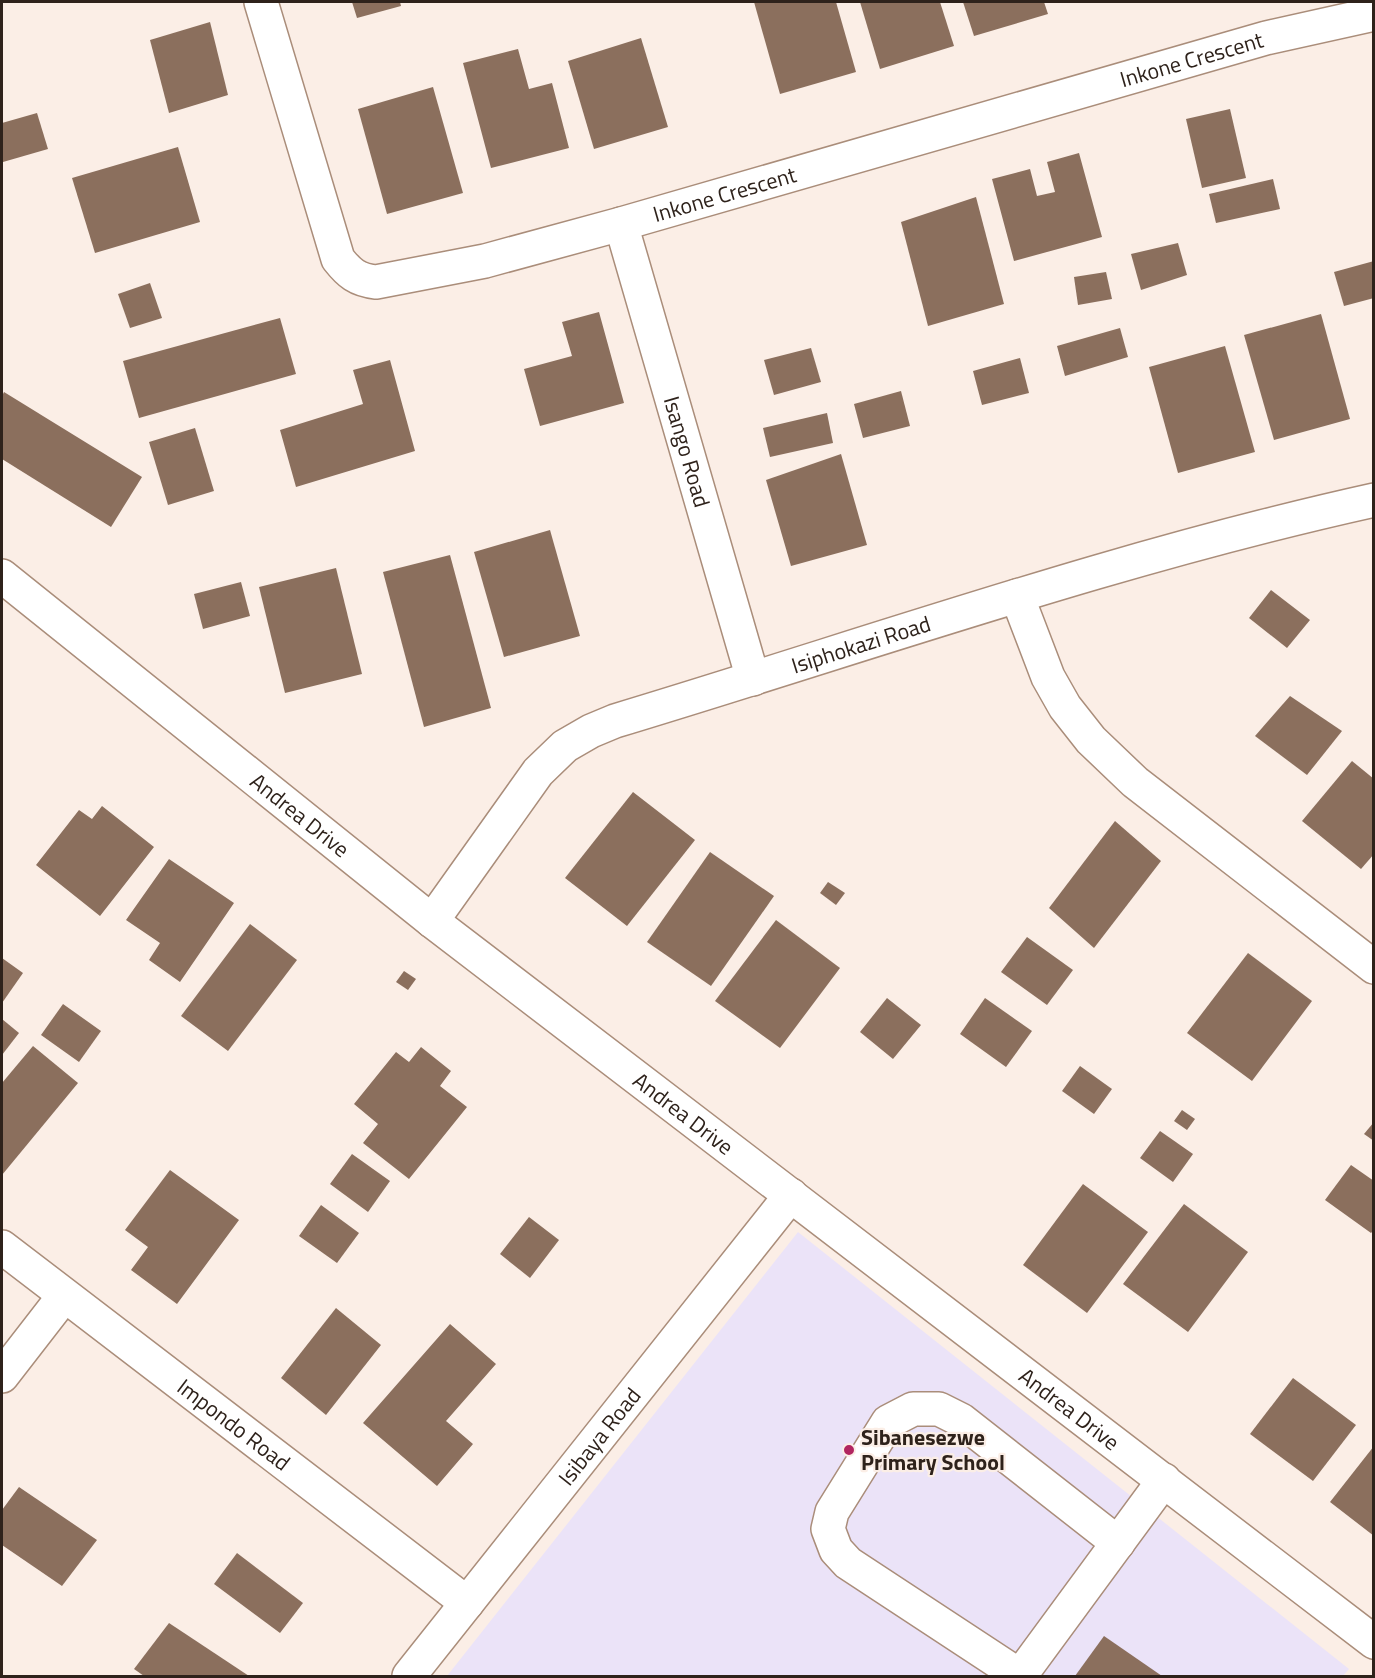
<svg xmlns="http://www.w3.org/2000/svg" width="1375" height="1678" viewBox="0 0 1375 1678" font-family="'Titillium Web',sans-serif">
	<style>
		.education { fill: #ebe3f8 }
		.building { fill: #8b6f5d }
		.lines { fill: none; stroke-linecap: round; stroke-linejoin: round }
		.minor-casing { stroke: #aa8d7a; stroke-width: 36 }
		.minor { stroke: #fff; stroke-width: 33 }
		.poi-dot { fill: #b12560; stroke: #fbeee6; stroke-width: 2 }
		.labels { text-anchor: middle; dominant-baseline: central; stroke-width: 4.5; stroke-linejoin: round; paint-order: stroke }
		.street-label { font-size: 22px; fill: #2e221b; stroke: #fbeee6 }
		.poi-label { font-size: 22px; font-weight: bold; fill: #2e221b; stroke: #fbeee6; text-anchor: start }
	</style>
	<rect width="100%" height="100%" fill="#fbeee6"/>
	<polygon class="education" points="798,1232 1349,1669 1343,1676 447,1676"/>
	<g class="building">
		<polygon points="352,2 400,2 401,6 357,18"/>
		<polygon points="754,2 836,2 856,72 780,94"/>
		<polygon points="860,2 940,2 954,46 880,69"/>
		<polygon points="963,2 1044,2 1048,14 974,36"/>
		<polygon points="210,22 228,95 169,113 150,40"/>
		<polygon points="641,38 668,127 594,149 568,61"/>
		<polygon points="518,49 529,89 552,83 569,148 491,168 463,63"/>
		<polygon points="433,87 463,193 387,214 358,109"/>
		<polygon points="1230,109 1246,178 1202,188 1186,119"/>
		<polygon points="37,113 48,149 3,162 2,123"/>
		<polygon points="178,147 200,222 95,253 72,178"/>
		<polygon points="1079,153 1102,237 1014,261 992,179 1030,169 1037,196 1055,192 1047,162"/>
		<polygon points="1273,179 1280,209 1216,223 1209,194"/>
		<polygon points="976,197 1004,304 928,326 901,222"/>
		<polygon points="1178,243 1187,275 1141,290 1131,254"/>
		<polygon points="1374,261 1374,298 1344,306 1334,272"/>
		<polygon points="1106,272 1112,299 1078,305 1074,277"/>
		<polygon points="150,283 162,318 130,328 118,294"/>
		<polygon points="599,312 624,403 540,426 524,369 572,356 562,322"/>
		<polygon points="1321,314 1350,419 1274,440 1244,335"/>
		<polygon points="280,318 296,374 139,418 123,361"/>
		<polygon points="1120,328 1128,357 1065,376 1057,346"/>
		<polygon points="1225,346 1255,452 1178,473 1149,367"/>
		<polygon points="811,348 821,382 774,395 764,360"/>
		<polygon points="1020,358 1029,393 982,405 973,371"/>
		<polygon points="390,360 415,451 296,487 280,430 363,404 353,370"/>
		<polygon points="901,391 910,426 863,438 854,404"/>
		<polygon points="4,392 142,477 111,527 2,459 2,396"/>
		<polygon points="827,413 833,443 770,457 763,428"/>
		<polygon points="195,428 214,491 168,505 149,442"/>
		<polygon points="841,454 867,545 791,566 766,480"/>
		<polygon points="550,530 580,636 504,657 474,552"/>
		<polygon points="450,555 491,708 424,727 383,572"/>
		<polygon points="336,568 362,674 285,693 259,587"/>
		<polygon points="241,582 250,616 203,629 194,594"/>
		<polygon points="1271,590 1310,620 1287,648 1249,618"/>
		<polygon points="1290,696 1342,731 1307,775 1255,736"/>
		<polygon points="1352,761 1374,779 1374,854 1361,869 1302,821"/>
		<polygon points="633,792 695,840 627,926 565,878"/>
		<polygon points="102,806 154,847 100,916 36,865 79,810 92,819"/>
		<polygon points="1115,821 1161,861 1094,948 1049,908"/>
		<polygon points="710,852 774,896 711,986 647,942"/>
		<polygon points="169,859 234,903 180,982 149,960 160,943 126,920"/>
		<polygon points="828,882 845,893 836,905 820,893"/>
		<polygon points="776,920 840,968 780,1048 715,1001"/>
		<polygon points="250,924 297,960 228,1051 181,1016"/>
		<polygon points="1027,937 1073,970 1047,1005 1001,972"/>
		<polygon points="1248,953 1312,1001 1252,1081 1187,1033"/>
		<polygon points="2,958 23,973 2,1003"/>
		<polygon points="404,971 416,979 408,990 396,982"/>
		<polygon points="887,998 921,1025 893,1059 860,1032"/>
		<polygon points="985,998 1032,1031 1006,1067 960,1034"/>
		<polygon points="63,1004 101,1031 79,1062 41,1035"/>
		<polygon points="2,1019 19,1033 2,1055"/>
		<polygon points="33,1046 78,1083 2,1175 2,1083"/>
		<polygon points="421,1047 451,1071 440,1086 467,1107 409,1179 363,1143 378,1124 354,1104 396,1052 409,1062"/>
		<polygon points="1080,1066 1112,1089 1094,1114 1062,1091"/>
		<polygon points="1182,1110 1195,1119 1187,1130 1174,1121"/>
		<polygon points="1374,1122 1374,1141 1364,1134"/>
		<polygon points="1160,1131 1193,1154 1173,1182 1140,1158"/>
		<polygon points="352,1154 390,1181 368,1212 330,1184"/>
		<polygon points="1351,1165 1374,1181 1374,1230 1371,1233 1325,1200"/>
		<polygon points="170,1170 239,1220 177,1304 131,1270 148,1247 125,1230"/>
		<polygon points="1083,1184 1148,1232 1087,1313 1023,1265"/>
		<polygon points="1184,1204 1248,1252 1188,1332 1123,1284"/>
		<polygon points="321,1205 359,1233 337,1263 299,1236"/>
		<polygon points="529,1217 559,1240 530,1278 500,1254"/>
		<polygon points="336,1308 381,1345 326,1415 281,1378"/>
		<polygon points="450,1324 496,1364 446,1421 473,1444 437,1486 363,1423"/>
		<polygon points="1293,1378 1356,1425 1313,1481 1250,1434"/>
		<polygon points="1374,1446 1374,1536 1330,1502"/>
		<polygon points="19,1487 97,1540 62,1586 2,1545 2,1510"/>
		<polygon points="237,1553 303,1603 280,1633 214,1584"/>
		<polygon points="169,1623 249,1676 144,1676 134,1669"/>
		<polygon points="1104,1636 1162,1676 1075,1676"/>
	</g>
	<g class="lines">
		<g class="minor-casing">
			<g id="minor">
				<path id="s1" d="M261,2L338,259C349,273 357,280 376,282L485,261L621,224L1266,38L1374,14"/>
				<path id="s2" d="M621,224L753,679"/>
				<path id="s3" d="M2,576L432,921L1374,1642"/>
				<polyline points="1017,596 1048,677 1065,707 1091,740 1135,782 1374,967"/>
				<path id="s4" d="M432,921L538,772L565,746L591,731L615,721C867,645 1116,557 1374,500"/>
				<path id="s5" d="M2,1247L467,1603"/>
				<polyline points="2,1376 64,1296"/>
				<path id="s6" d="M409,1676L791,1195"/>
				<polyline points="1020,1676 848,1563 836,1550 828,1529 832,1512 888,1422 913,1409 939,1409 961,1420 1118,1543"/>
				<polyline points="1020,1676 1164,1480"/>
			</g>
		</g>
		<use href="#minor" class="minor"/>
	</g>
	<circle class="poi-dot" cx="849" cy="1450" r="6"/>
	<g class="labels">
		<g class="street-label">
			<text stroke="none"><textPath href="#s1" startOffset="1160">Inkone Crescent</textPath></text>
			<text stroke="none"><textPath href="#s1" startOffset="674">Inkone Crescent</textPath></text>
			<text stroke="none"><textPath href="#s2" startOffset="237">Isango Road</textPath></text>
			<text stroke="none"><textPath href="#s4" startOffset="534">Isiphokazi Road</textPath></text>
			<text stroke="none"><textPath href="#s3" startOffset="382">Andrea Drive</textPath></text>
			<text stroke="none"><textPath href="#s3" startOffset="868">Andrea Drive</textPath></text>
			<text stroke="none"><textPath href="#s3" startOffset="1354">Andrea Drive</textPath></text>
			<text stroke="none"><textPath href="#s5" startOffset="292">Impondo Road</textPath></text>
			<text stroke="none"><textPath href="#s6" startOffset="306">Isibaya Road</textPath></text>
		</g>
		<g class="poi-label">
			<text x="861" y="1437">Sibanesezwe<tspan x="861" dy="25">Primary School</tspan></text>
		</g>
	</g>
	<rect width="1375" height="1678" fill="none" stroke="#2e221b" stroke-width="6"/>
</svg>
